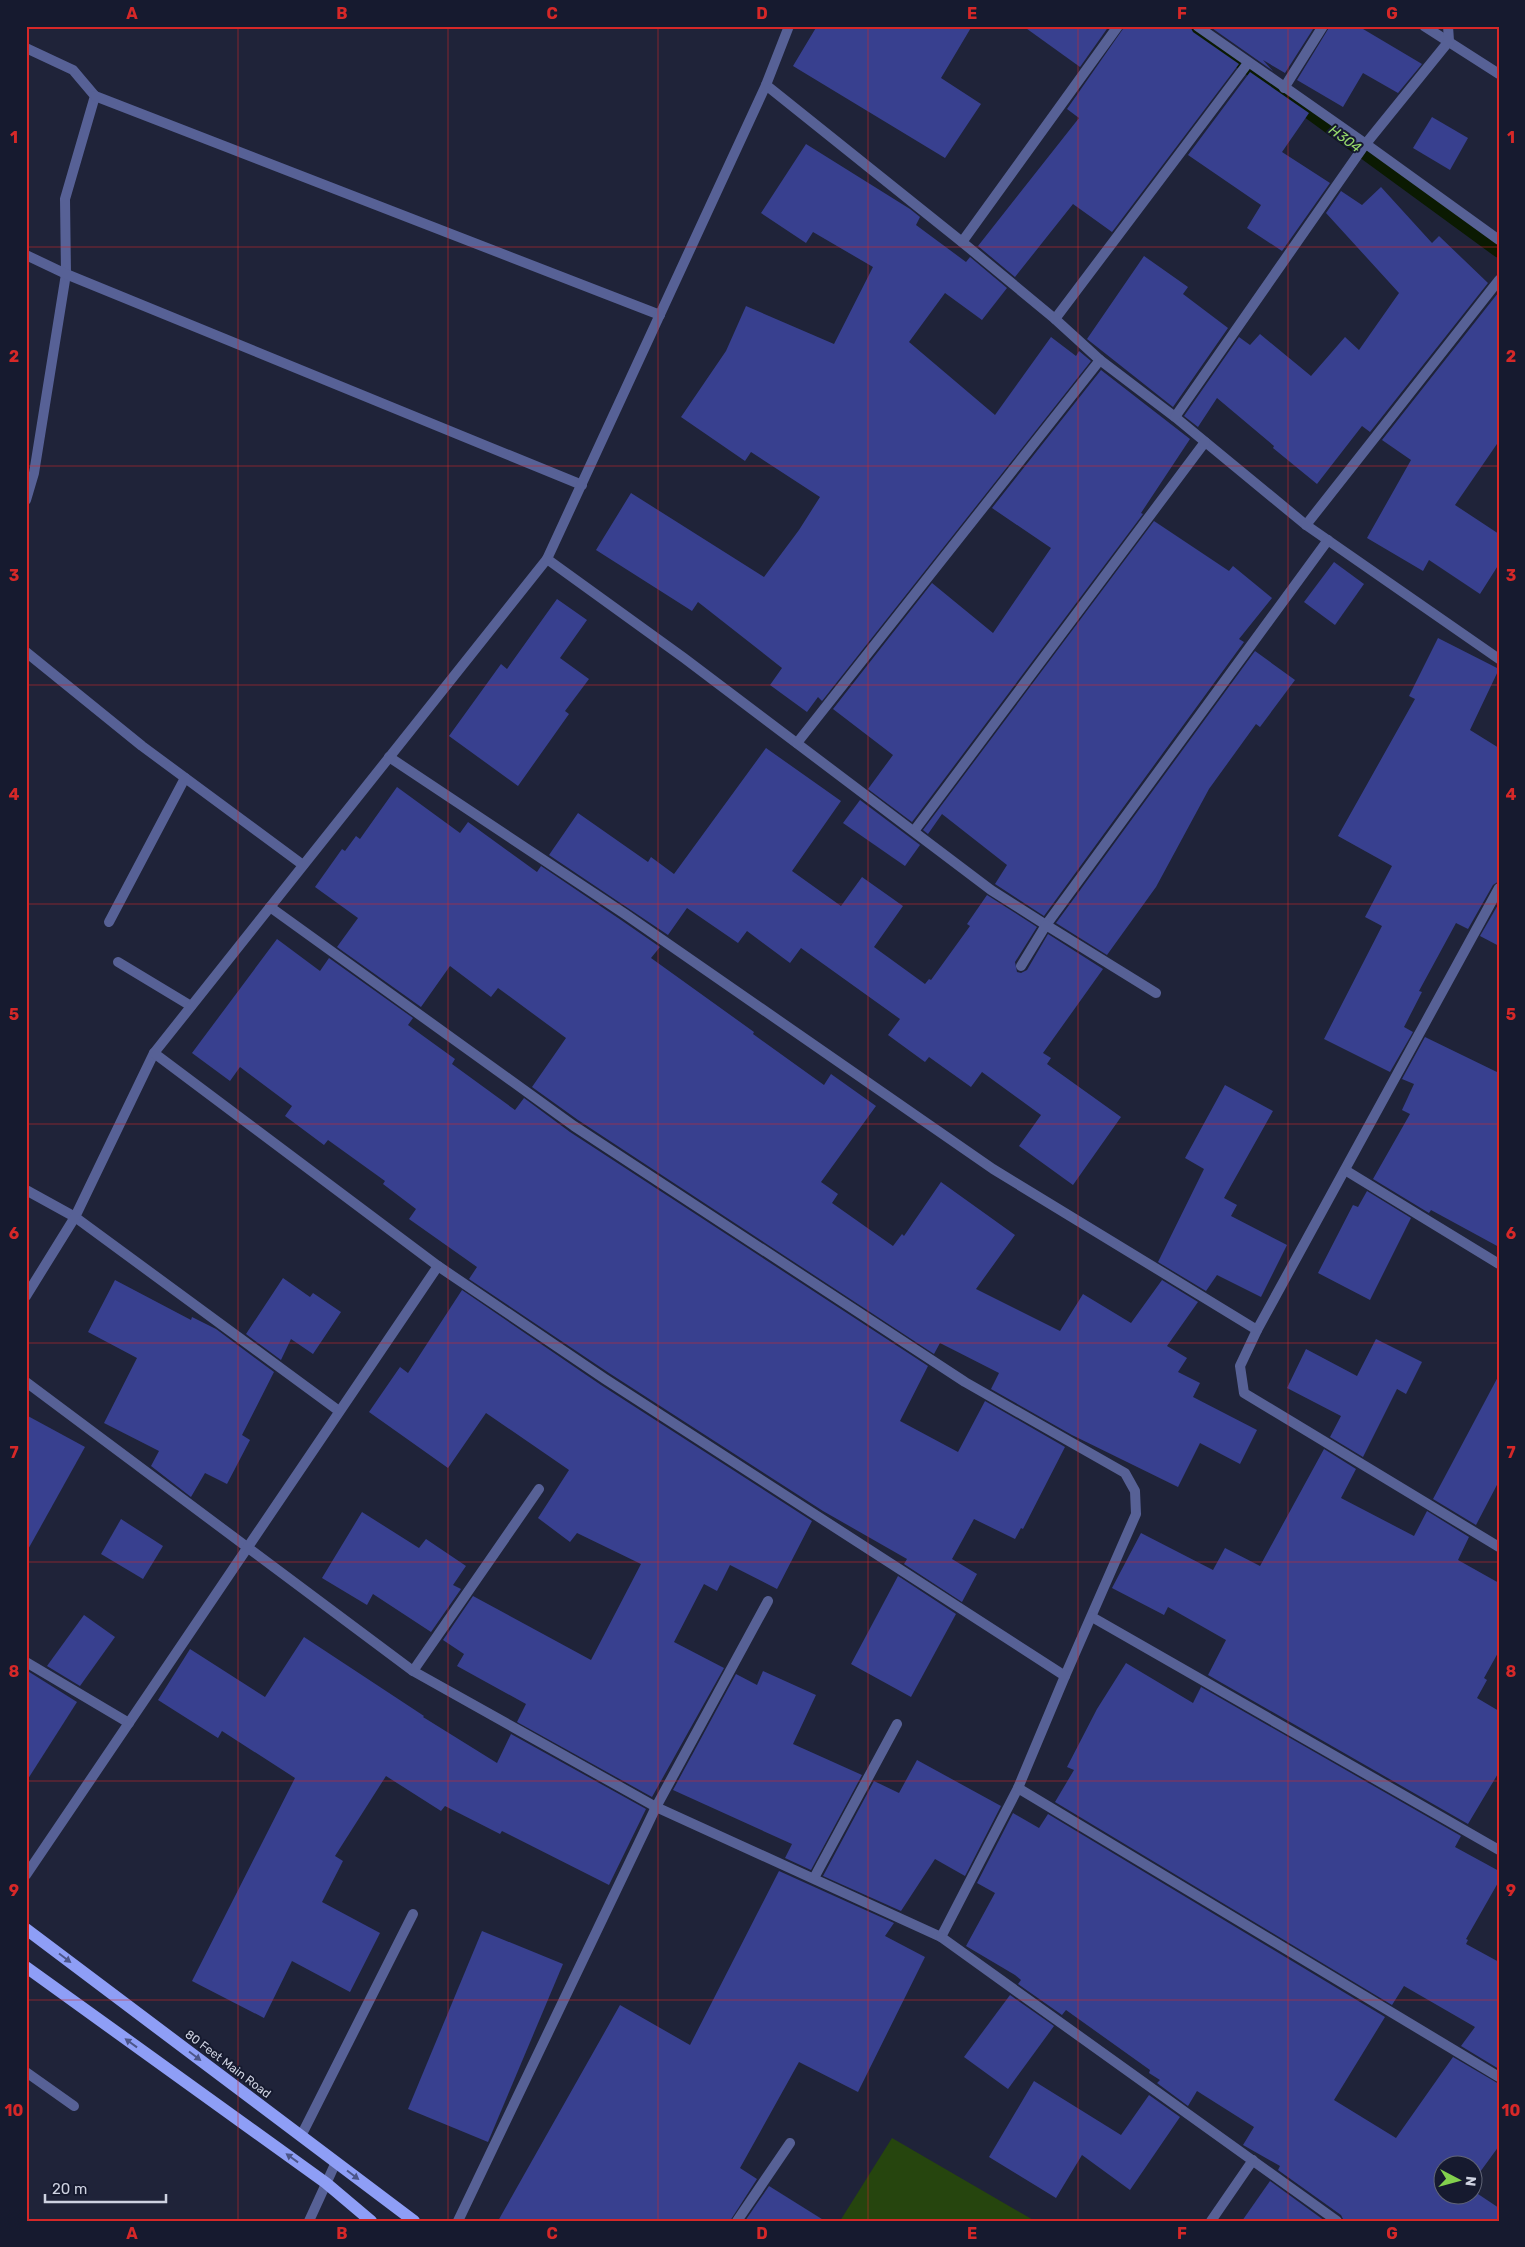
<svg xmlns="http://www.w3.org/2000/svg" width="1525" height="2247" viewBox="0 0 1525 2247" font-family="Rubik,sans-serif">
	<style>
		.green { fill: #26450e }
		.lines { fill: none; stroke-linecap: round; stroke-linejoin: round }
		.stream { stroke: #0b1a02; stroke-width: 12 }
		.building { fill: #38408f }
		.lane { stroke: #576196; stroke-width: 10 }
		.street { stroke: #576196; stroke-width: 10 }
		.primary { stroke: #8e9ef6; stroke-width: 12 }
		.oneway { fill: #4c5589 }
		.grid { fill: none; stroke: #d62828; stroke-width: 1; stroke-opacity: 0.55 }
		.labels { text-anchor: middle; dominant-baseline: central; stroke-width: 4; stroke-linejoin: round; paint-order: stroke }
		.street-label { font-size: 12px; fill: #ced2e1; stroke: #161a2f }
		.water-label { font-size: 14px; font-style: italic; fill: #95d96a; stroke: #161a2f }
		.neatline { fill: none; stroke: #d62828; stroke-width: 2 }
		.grid-label { font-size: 16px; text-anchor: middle; font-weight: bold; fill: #d62828 }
	</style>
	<rect width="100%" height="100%" fill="#1f2339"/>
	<polygon class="green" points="892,2138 1035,2221 840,2221"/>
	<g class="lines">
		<polyline class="stream" points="1190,26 1499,252"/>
	</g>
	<g class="building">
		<polygon points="817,26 972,26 941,78 981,104 945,158 793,66"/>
		<polygon points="1023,26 1109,26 1080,67"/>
		<polygon points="1125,26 1190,26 1193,32 1239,64 1112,232 1073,204 1015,277 978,246 1079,118 1067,109"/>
		<polygon points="1209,26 1315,26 1285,73 1263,60 1273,71"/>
		<polygon points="1330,26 1358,26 1422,64 1398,93 1363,73 1343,107 1297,80"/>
		<polygon points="1250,72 1309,113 1282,152 1330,183 1282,251 1247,228 1261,205 1188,155"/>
		<polygon points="1432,117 1468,138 1450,170 1413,148"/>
		<polygon points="806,144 910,209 920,217 916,225 966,262 970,257 1007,288 982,320 945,293 909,342 995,415 1051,337 1076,356 1079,351 1091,361 822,701 818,697 807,712 770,685 782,668 698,602 692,611 596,550 631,493 764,577 799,530 820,497 751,452 745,461 681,417 726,351 746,306 834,344 873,267 813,232 806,243 761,213"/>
		<polygon points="1381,187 1432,243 1439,236 1488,283 1370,432 1362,426 1317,484 1273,448 1274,446 1217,398 1198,427 1184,416 1239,337 1250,345 1260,334 1311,376 1345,337 1359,350 1399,293 1326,213 1341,191 1362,205"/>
		<polygon points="1144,256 1188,287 1183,294 1228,328 1173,407 1087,339"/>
		<polygon points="1498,293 1499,441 1455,505 1499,534 1499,564 1480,594 1429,560 1423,571 1367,538 1411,460 1382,440"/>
		<polygon points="1101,370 1190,439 1141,513 1143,514 912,822 868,789 893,755 833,709 932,583 993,633 1051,548 992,508"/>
		<polygon points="1154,521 1229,571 1233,566 1272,598 1239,639 1244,642 1044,916 995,884 1007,865 942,814 928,834 923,830"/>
		<polygon points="1334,562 1364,584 1335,625 1304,602"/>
		<polygon points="557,599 587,620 560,658 589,679 565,711 569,714 518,786 449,736 501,664 507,669"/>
		<polygon points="1438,638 1499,669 1470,730 1499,748 1499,881 1493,885 1468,929 1456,923 1419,991 1422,992 1404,1027 1413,1032 1390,1072 1324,1039 1382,926 1365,917 1392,866 1338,836 1415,699 1409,696"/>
		<polygon points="1255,651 1295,680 1260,727 1256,724 1209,789 1156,887 1107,955 1056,923"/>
		<polygon points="766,748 841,801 792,871 841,906 862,877 903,906 874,947 925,984 929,979 931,980 970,926 967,924 987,895 1037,927 1015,962 1017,972 1021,973 1027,970 1048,934 1103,969 1043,1053 1051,1058 1047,1064 1121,1117 1073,1185 1019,1146 1041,1115 982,1072 971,1087 929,1057 925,1062 888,1035 900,1019 801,948 790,963 747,931 738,943 687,908 668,935 549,855 578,813 648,862 651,857 674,874"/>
		<polygon points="397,787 460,833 468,822 537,872 541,866 621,920 660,947 651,958 754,1032 753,1034 824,1085 831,1074 876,1106 821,1182 838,1194 832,1203 893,1246 902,1234 904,1236 941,1182 1015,1235 976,1289 1060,1331 1083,1294 1131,1323 1162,1280 1198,1302 1167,1346 1187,1358 1178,1372 1200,1383 1193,1397 1257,1430 1240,1464 1200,1443 1178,1487 1072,1435 991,1389 999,1373 940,1343 934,1354 578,1120 532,1087 566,1038 498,988 491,997 450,966 421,1007 337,947 358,918 315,887 342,849 345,851 356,836 360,839"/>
		<polygon points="860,800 920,845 905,866 843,823"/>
		<polygon points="1499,903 1499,946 1480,936"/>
		<polygon points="277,939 320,971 329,958 413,1018 408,1025 455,1059 452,1064 515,1110 524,1098 570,1132 928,1366 900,1421 958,1452 985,1401 1065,1447 1023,1529 1021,1528 1015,1539 974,1519 952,1559 977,1574 962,1602 904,1564 907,1559 823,1511 609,1373 469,1279 477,1267 409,1219 416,1209 383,1184 385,1181 328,1140 324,1145 285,1116 292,1106 240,1067 230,1081 192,1053"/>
		<polygon points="1425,1037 1499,1073 1499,1247 1431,1210 1429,1213 1373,1179 1410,1114 1402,1110 1414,1084 1402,1079"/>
		<polygon points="1225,1085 1273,1111 1224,1198 1237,1205 1231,1216 1287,1245 1261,1297 1217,1275 1206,1291 1158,1262 1204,1169 1185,1158"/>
		<polygon points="1367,1191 1411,1218 1370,1300 1318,1273 1353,1205 1358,1207"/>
		<polygon points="283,1278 310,1297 313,1293 341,1312 313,1354 291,1339 281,1360 246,1334"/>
		<polygon points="115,1280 191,1320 192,1317 216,1329 274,1372 242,1435 250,1440 227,1484 205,1473 191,1497 151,1466 159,1451 104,1423 137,1358 88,1332"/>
		<polygon points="462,1290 601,1385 812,1521 777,1589 730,1565 717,1591 704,1584 674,1642 724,1668 652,1797 517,1722 526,1704 457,1666 464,1654 443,1640 473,1596 591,1660 641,1564 577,1533 570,1542 538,1518 569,1470 486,1413 448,1468 369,1412 400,1367 408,1373"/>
		<polygon points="1376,1339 1422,1362 1406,1394 1397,1389 1363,1457 1330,1437 1341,1416 1287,1388 1306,1349 1357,1376"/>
		<polygon points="1499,1375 1499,1481 1476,1525 1433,1499"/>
		<polygon points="26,1415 85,1447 26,1553"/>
		<polygon points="1324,1449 1356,1469 1341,1498 1414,1536 1427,1511 1469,1537 1458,1560 1499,1583 1499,1651 1484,1678 1487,1680 1477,1698 1499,1711 1499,1772 1468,1824 1208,1675 1226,1640 1168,1607 1164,1615 1112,1588 1141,1533 1213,1570 1225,1548 1260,1566"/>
		<polygon points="362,1512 419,1548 426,1539 466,1566 453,1585 461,1589 431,1632 373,1594 367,1605 322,1578"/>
		<polygon points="121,1519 163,1546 143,1579 101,1554"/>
		<polygon points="898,1576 956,1614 911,1697 851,1664"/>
		<polygon points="84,1615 115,1637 80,1686 47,1666"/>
		<polygon points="304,1637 424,1716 423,1717 497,1763 511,1734 646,1809 609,1885 502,1831 500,1834 445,1806 441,1811 386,1776 335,1856 343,1861 322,1902 380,1933 350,1992 292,1961 264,2018 192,1981 295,1778 222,1731 218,1738 158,1700 190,1649 265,1697"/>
		<polygon points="1126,1663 1193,1703 1201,1687 1461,1836 1455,1847 1499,1871 1499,1881 1466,1939 1468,1940 1466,1944 1499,1962 1499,2069 1461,2046 1475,2027 1404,1986 1392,2005 1055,1802 1074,1770 1067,1767 1097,1709"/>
		<polygon points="26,1670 77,1702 26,1782"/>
		<polygon points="763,1671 816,1695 793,1744 862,1775 811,1870 785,1858 792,1844 673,1790 736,1674 757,1685"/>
		<polygon points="917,1760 1001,1806 965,1876 935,1859 901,1911 823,1876 874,1781 899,1793"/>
		<polygon points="1013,1813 1039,1828 1048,1814 1385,2017 1334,2100 1396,2138 1453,2057 1499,2084 1499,2146 1472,2183 1472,2164 1442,2164 1442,2194 1472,2194 1472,2190 1499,2208 1499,2221 1344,2221 1341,2215 1278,2170 1280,2166 1243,2145 1254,2127 1197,2091 1188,2106 1157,2083 1160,2080 1149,2073 1150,2070 1066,2010 1062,2015 1018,1984 1021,1980 1015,1975 966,1946 995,1893 977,1883"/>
		<polygon points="779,1871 894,1923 885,1936 925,1957 858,2092 799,2062 740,2168 757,2179 730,2221 498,2221 620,2005 690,2045"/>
		<polygon points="482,1931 563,1964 488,2142 408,2109"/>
		<polygon points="1010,1995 1054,2026 1008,2089 964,2057"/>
		<polygon points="1034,2081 1121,2135 1149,2095 1180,2117 1130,2190 1082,2155 1056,2198 989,2157"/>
		<polygon points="1270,2181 1325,2221 1242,2221"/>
		<polygon points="769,2186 825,2221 745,2221"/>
	</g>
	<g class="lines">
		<g class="lane">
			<polyline points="26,2072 74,2106"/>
			<polyline points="737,2221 790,2143"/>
		</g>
		<g class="street">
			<polyline points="1197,26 1366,144 1499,240"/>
			<polyline points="1424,26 1499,74"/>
			<polyline points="26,48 73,70 95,96 65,199 66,274 34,473 26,500"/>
			<polyline points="766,85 962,242 1055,319 1100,360 1175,417 1306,525 1499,659"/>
			<polyline points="1284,88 1323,26"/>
			<polyline points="95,96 660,315"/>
			<polyline points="962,242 1118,26"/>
			<polyline points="26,255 66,274 582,485"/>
			<polyline points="1055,319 1248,63"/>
			<polyline points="1175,417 1364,146 1449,41 1448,26"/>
			<polyline points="1306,525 1499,280"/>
			<polyline points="547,559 684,658 991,890 1046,925 1328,540"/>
			<polyline points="26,652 142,746 303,865"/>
			<polyline points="797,743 1100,360"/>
			<polyline points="389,757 625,914 993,1169 1257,1330 1499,888"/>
			<polyline points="914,831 1205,442"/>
			<polyline points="270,907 574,1126 965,1382 1125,1473 1135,1491 1136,1514 1065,1676"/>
			<polyline points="109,922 185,778"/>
			<polyline points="118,962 191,1006"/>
			<polyline points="1021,966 1046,925 1156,993"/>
			<polyline points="1345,1170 1499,1264"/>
			<polyline points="26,1190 75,1217 339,1411"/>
			<polyline points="26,1296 75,1217 154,1053"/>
			<polyline points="1257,1330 1240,1366 1244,1393 1499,1547"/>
			<polyline points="26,1382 413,1671 656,1807 941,1937 1018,1788 1065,1676 605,1379 438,1266"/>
			<polyline points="1092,1617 1499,1850"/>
			<polyline points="26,1662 129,1723"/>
			<polyline points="413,1671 539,1489"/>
			<polyline points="1018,1788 1499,2077"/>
			<polyline points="26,1875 438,1266 154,1053 547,559 766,85 789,26"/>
			<polyline points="814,1878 897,1724"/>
			<polyline points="941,1937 1337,2221"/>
			<polyline points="301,2136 413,1914"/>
			<polyline points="309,2221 336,2162"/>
			<polyline points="458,2221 656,1807 768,1601"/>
			<polyline points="1211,2221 1253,2160"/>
		</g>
		<g class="primary">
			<polyline points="26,1929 414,2221"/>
			<polyline points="26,1967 326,2183 371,2221"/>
		</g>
	</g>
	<defs><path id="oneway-solid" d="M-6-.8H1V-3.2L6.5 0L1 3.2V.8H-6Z" transform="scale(1.25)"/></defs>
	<g class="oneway">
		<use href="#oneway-solid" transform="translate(65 1958) rotate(37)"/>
		<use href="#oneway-solid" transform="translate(131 2043) rotate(-144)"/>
		<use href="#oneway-solid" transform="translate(195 2056) rotate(37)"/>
		<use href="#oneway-solid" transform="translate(292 2158) rotate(-144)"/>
		<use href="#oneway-solid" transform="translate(353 2175) rotate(37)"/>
	</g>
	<path class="grid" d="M238,26V2221M448,26V2221M658,26V2221M868,26V2221M1078,26V2221M1288,26V2221M26,247H1499M26,466H1499M26,685H1499M26,904H1499M26,1124H1499M26,1343H1499M26,1562H1499M26,1781H1499M26,2000H1499"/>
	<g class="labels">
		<g class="street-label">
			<text transform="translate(228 2064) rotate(37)">80 Feet Main Road</text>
		</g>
		<g class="water-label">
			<text transform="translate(1345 139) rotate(36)">H304</text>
		</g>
	</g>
	<rect width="1525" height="2247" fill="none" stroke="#161a2f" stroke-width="55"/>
	<g transform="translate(1458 2180) rotate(96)"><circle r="24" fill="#161a2f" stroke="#606476"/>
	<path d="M0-4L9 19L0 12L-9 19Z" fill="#83d04e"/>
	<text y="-8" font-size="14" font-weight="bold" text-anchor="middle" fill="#ced2e1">N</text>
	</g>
	<path d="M45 2194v8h121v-8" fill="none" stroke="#ced2e1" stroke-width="2.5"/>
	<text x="52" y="2194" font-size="15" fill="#ced2e1" stroke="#161a2f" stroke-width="4" paint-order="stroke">20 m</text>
	<rect x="28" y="28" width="1470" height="2192" class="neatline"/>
	<g class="grid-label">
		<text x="132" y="19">A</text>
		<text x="342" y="19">B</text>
		<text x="552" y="19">C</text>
		<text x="762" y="19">D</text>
		<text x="972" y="19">E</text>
		<text x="1182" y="19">F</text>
		<text x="1392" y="19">G</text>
		<text x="14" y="143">1</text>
		<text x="1511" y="143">1</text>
		<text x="14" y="362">2</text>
		<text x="1511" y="362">2</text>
		<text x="14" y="581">3</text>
		<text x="1511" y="581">3</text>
		<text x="14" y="800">4</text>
		<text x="1511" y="800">4</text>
		<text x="14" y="1020">5</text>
		<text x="1511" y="1020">5</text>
		<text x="14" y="1239">6</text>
		<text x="1511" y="1239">6</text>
		<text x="14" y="1458">7</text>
		<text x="1511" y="1458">7</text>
		<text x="14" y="1677">8</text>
		<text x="1511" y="1677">8</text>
		<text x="14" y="1896">9</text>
		<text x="1511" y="1896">9</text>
		<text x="14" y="2116">10</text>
		<text x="1511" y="2116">10</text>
		<text x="132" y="2239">A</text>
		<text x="342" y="2239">B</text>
		<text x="552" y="2239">C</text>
		<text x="762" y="2239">D</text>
		<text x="972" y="2239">E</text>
		<text x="1182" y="2239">F</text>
		<text x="1392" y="2239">G</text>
	</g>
</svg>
